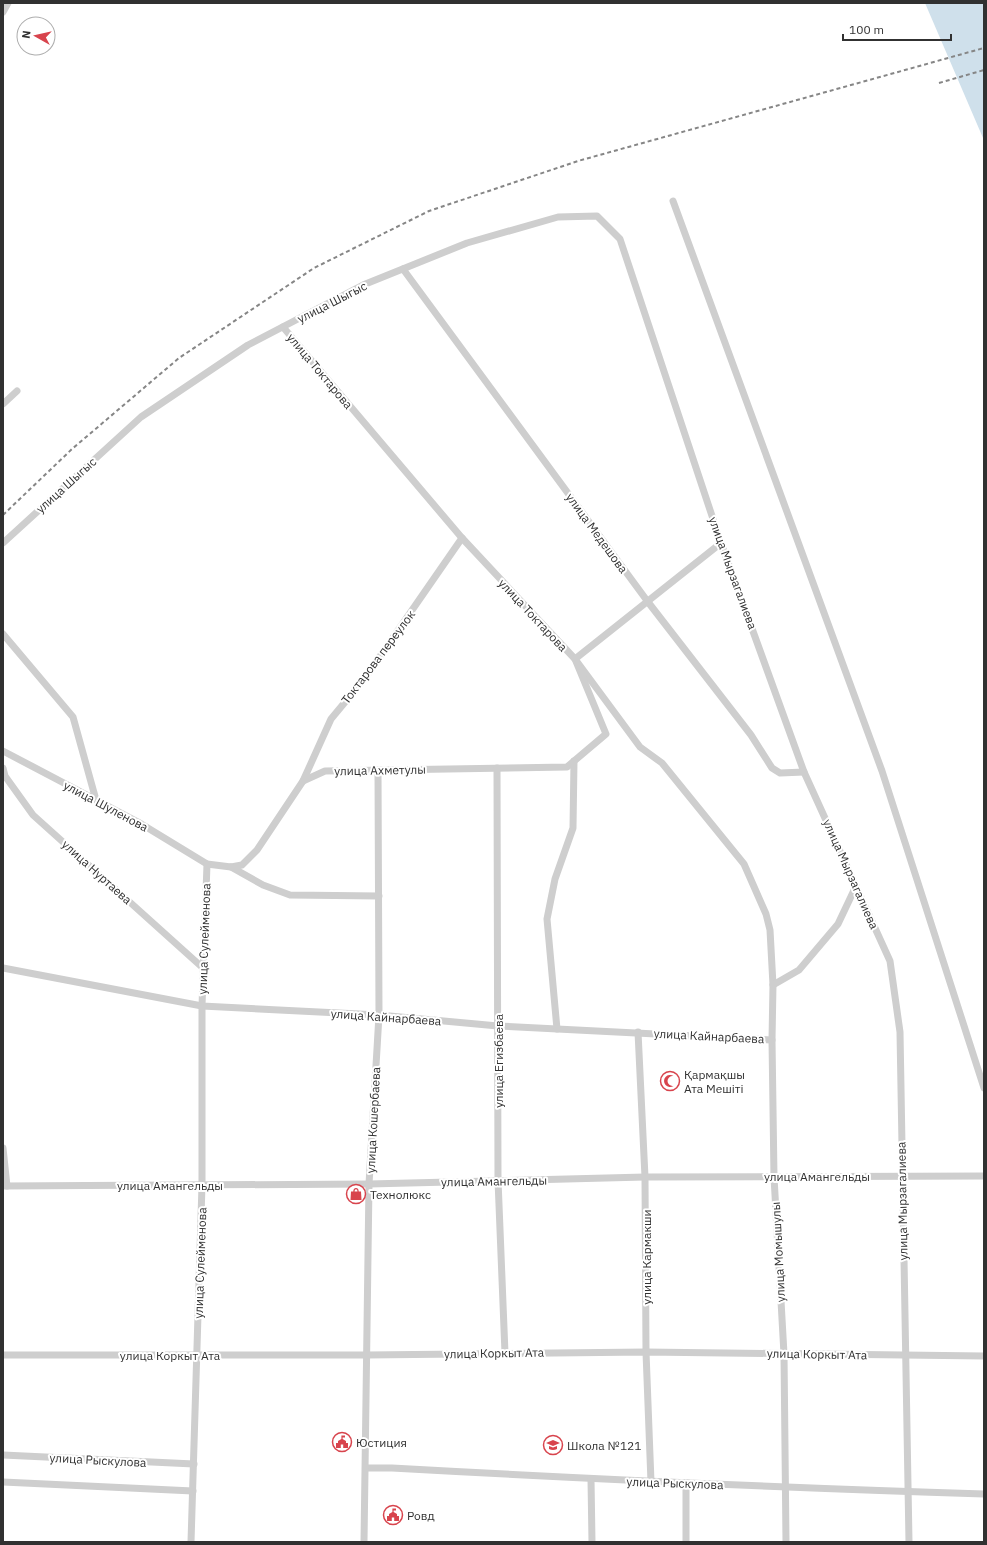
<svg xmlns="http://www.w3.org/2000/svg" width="987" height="1545" viewBox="0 0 987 1545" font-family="'IBM Plex Sans',sans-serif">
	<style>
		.water { fill: #cfe0eb }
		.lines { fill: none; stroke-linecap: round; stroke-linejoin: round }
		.minor { stroke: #cecece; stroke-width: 7 }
		.rail { stroke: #868686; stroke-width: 2; stroke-dasharray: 4 3; stroke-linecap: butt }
		.labels { text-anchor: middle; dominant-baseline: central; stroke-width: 4; stroke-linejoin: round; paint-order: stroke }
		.street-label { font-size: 12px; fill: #313131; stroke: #fff }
		.poi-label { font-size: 12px; fill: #313131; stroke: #fff; text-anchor: start }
	</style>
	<rect width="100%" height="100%" fill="#fff"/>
	<polygon class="water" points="925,3 984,3 984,144 983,138"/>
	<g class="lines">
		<g class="minor">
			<polyline points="3,12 8,3"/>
			<polyline points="673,201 882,771 984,1088"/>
			<polyline points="403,269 648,602 751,735 772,768 780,773 804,772"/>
			<polyline points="283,327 462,538 575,659 640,747 662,763 744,864 766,914 770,930 773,985 772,1040 774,1177 784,1354 786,1542"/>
			<polyline points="3,404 17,391"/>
			<polyline points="3,543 141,417 248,345 363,285 467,243 558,217 597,216 620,239 721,543 804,772 890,961 900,1032 909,1542"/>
			<polyline points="3,634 73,717 96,800"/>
			<polyline points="3,751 138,822 207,864 231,867 242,865 257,850 303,781 325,771 567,767 606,734 575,659 721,543"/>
			<polyline points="3,768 5,776 33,815 203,968"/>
			<polyline points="497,768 498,1180 505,1353"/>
			<polyline points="303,781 331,719 365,678 462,538"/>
			<polyline points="231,867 263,885 290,895 379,896"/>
			<polyline points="3,968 202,1006 379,1015 498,1026 772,1040"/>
			<polyline points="773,985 799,970 838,924 856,886"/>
			<polyline points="557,1029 547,919 555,879 573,828 574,761"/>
			<polyline points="638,1032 645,1177 646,1352 651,1482"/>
			<polyline points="3,1148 7,1186"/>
			<polyline points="3,1186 369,1184 645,1177 984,1176"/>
			<polyline points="3,1355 367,1355 646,1352 984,1356"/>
			<polyline points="3,1455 194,1464"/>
			<path d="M366,1468H392C589,1479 787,1488 984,1494"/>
			<polyline points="591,1479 592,1542"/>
			<polyline points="3,1482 193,1491"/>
			<polyline points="686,1483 686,1542"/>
			<polyline points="191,1542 202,1185 202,1006 207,864"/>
			<polyline points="364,1542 369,1184 379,1015 378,770"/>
		</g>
		<g class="rail">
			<polyline points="939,83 984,70"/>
			<polyline points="3,515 72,449 179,358 314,268 429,211 578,161 984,48"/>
		</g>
	</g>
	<defs>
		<g id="mosque-ring" transform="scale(1)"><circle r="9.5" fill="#fff" stroke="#d8444d" stroke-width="1.5"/><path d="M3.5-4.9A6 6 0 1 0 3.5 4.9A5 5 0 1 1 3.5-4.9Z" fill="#d8444d"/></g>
		<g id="shop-ring" transform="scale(1)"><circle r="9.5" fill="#fff" stroke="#d8444d" stroke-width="1.5"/><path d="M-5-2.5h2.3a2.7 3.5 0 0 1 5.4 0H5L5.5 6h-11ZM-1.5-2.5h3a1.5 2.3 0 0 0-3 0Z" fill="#d8444d"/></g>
		<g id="civic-ring" transform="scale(1)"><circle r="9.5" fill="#fff" stroke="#d8444d" stroke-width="1.5"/><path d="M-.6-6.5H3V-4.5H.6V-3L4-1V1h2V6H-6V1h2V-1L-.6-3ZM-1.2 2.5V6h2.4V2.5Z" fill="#d8444d"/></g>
		<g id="school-ring" transform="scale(1)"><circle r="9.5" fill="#fff" stroke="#d8444d" stroke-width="1.5"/><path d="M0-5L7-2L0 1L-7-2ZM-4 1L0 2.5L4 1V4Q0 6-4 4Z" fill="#d8444d"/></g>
	</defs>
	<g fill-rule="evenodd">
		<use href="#mosque-ring" x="670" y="1081"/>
		<use href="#shop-ring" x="356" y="1194"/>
		<use href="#civic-ring" x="342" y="1442"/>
		<use href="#school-ring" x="553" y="1445"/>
		<use href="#civic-ring" x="393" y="1515"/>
	</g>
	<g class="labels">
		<g class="street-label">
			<text transform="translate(332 302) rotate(-27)">улица Шыгыс</text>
			<text transform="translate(320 371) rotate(50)">улица Токтарова</text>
			<text transform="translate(66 485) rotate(-42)">улица Шыгыс</text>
			<text transform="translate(597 533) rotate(54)">улица Медешова</text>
			<text transform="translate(733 573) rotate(70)">улица Мырзагалиева</text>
			<text transform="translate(533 615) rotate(47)">улица Токтарова</text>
			<text transform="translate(378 657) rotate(-53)">Токтарова переулок</text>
			<text transform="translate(380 770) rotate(-1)">улица Ахметулы</text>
			<text transform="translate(106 806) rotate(28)">улица Шуленова</text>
			<text transform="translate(97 872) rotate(42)">улица Нуртаева</text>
			<text transform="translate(851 874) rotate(66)">улица Мырзагалиева</text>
			<text transform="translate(204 939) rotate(-88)">улица Сулейменова</text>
			<text transform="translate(386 1017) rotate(4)">улица Кайнарбаева</text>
			<text transform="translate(709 1036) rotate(3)">улица Кайнарбаева</text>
			<text transform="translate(498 1061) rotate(-90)">улица Егизбаева</text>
			<text transform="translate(373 1120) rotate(-87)">улица Кошербаева</text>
			<text x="817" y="1176">улица Амангельды</text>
			<text transform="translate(494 1181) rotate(-1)">улица Амангельды</text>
			<text x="170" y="1185">улица Амангельды</text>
			<text transform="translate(902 1201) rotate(-91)">улица Мырзагалиева</text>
			<text transform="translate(778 1252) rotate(-93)">улица Момышулы</text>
			<text transform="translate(646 1257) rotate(-90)">улица Кармакши</text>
			<text transform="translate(200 1263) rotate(-88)">улица Сулейменова</text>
			<text transform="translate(494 1353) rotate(-1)">улица Коркыт Ата</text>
			<text transform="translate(817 1354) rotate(1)">улица Коркыт Ата</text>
			<text x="170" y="1355">улица Коркыт Ата</text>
			<text transform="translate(98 1460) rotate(3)">улица Рыскулова</text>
			<text transform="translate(675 1483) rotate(2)">улица Рыскулова</text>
		</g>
		<g class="poi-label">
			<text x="684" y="1074">Қармақшы<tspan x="684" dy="14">Ата Мешіті</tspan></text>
			<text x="370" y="1194">Технолюкс</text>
			<text x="356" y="1442">Юстиция</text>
			<text x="567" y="1445">Школа №121</text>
			<text x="407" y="1515">Ровд</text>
		</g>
	</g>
	<rect width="987" height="1545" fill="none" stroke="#313131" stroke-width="8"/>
	<g transform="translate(36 36) rotate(278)"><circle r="19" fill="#ffffff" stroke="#adadad"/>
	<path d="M0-3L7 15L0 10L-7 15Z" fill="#d8444d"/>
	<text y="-6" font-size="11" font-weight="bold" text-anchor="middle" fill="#313131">N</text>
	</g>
	<path d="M843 34v6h108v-6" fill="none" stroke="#313131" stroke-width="2"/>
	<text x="849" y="34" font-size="12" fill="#313131" stroke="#ffffff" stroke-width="3" paint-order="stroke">100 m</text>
</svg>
